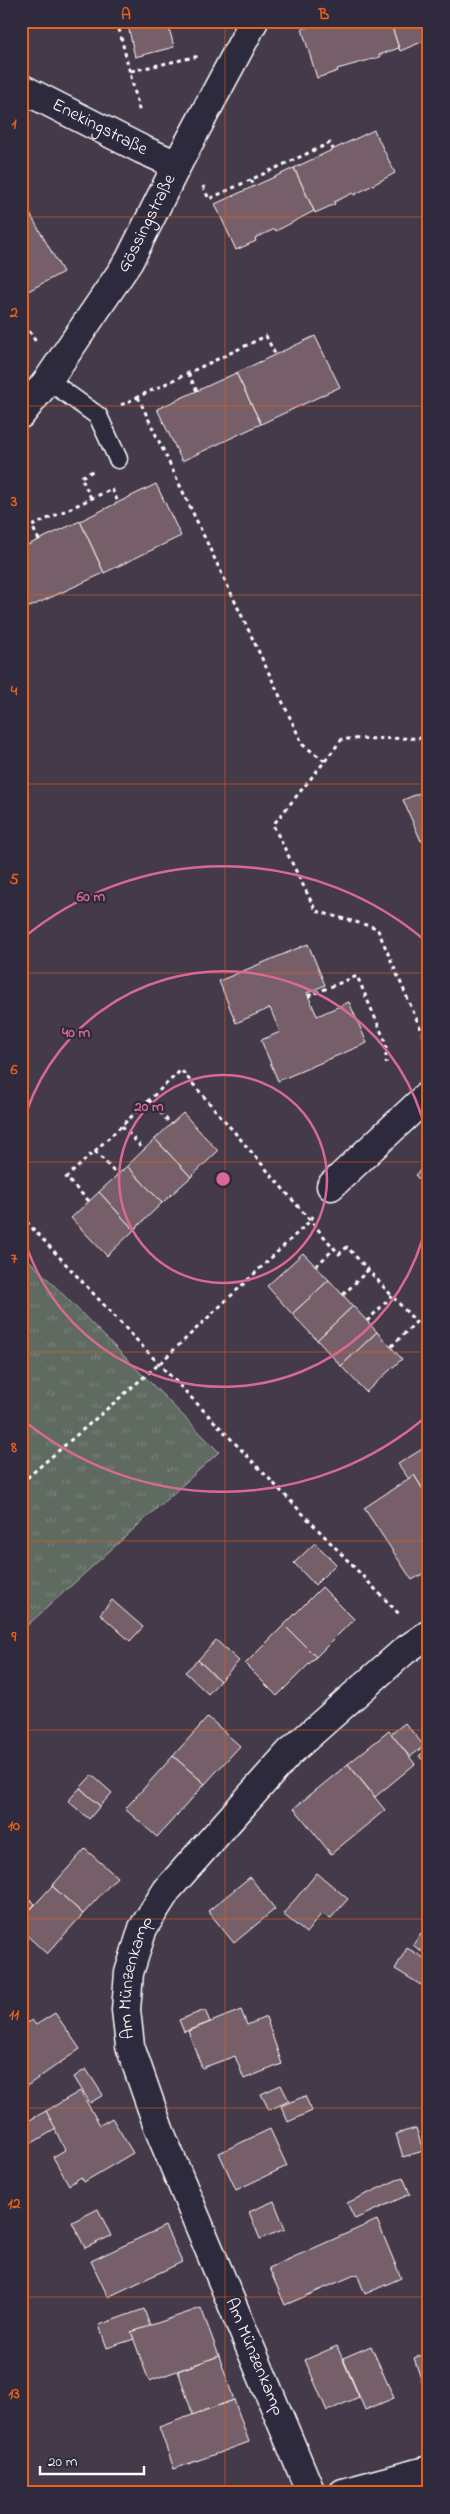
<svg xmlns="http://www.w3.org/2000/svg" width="450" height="2514" viewBox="0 0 450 2514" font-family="'Indie Flower',sans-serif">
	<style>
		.park { fill: url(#park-tufts); stroke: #afb5b0 }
		.building { fill: #775f69; stroke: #fff }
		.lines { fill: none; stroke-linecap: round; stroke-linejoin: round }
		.service-casing { stroke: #fff; stroke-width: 21 }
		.minor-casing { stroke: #fff; stroke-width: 31 }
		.path { stroke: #fff; stroke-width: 3; stroke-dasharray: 4 4; stroke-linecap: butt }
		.service { stroke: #2f2a3d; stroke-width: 18 }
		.minor { stroke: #2f2a3d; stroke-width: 28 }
		.grid { fill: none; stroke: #e96118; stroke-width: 1; stroke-opacity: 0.55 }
		.ring { fill: none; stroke: #d76994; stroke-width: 2.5 }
		.labels { text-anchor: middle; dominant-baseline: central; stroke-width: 4.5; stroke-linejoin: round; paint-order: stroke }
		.street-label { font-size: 18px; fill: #fff; stroke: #2f2a3d }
		.centre { fill: #d76994; stroke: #2f2a3d; stroke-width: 2.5 }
		.ring-label { font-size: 15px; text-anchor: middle; font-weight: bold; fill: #d76994; stroke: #2f2a3d; stroke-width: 4.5; stroke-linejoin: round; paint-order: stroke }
		.neatline { fill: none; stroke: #e96118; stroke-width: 2 }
		.grid-label { font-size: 16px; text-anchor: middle; font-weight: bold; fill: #e96118 }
	</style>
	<defs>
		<pattern id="park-tufts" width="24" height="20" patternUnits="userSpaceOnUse" patternTransform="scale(1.25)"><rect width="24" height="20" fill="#5f6b61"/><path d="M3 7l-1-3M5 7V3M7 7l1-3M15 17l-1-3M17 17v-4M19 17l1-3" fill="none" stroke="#778179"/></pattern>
	</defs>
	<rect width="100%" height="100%" fill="#453a4a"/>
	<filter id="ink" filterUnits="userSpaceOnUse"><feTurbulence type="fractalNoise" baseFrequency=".02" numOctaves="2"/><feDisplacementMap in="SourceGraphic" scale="10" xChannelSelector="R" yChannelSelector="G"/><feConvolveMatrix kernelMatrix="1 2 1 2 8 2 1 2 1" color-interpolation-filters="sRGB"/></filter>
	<g filter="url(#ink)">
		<polygon class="park" points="21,1252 219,1452 21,1631"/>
		<g class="building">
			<polygon points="127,21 176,21 168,24 174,47 135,57"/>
			<polygon points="325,21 390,21 399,48 379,55 380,57 337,69 338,71 317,78 302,29"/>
			<polygon points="390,21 429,21 429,39 400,51"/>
			<polygon points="374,130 395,173 354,195 353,193 334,202 335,204 315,213 294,168"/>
			<polygon points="294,168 314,211 276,231 275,229 255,238 256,241 236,250 215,204"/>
			<polygon points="21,198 63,272 21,295"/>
			<polygon points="315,336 340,387 261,424 236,373"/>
			<polygon points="236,373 261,424 182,461 157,409"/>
			<polygon points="156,484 181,536 104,573 80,521"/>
			<polygon points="80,521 104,573 23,610 21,548"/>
			<polygon points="429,789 429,838 421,841 403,800"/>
			<polygon points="308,944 325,985 307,993 317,1016 349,1002 367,1043 278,1081 261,1040 280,1032 270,1008 236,1023 219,981"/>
			<polygon points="183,1113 218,1151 191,1177 155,1139"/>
			<polygon points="155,1139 191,1177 162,1203 127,1166"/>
			<polygon points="429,1162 429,1189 415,1175"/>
			<polygon points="127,1166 162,1203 134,1230 99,1192"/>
			<polygon points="99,1192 134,1230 107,1256 71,1218"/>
			<polygon points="303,1253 329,1280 292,1314 267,1286"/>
			<polygon points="329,1280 353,1306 317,1340 292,1314"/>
			<polygon points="353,1306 377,1332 341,1366 317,1340"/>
			<polygon points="377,1332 402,1359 366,1392 341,1366"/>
			<polygon points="424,1448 429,1455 429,1499 414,1475 409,1479 398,1464"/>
			<polygon points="414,1475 429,1499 429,1570 412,1580 364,1508"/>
			<polygon points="315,1543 336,1564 315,1585 294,1563"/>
			<polygon points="322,1587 354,1619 316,1657 284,1625"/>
			<polygon points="112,1600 143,1627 130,1641 100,1614"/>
			<polygon points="284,1625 316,1657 277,1696 245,1664"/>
			<polygon points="216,1640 239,1661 220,1681 198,1660"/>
			<polygon points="198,1660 220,1681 208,1694 185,1672"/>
			<polygon points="208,1717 240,1746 205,1784 173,1756"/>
			<polygon points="405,1723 424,1746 410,1757 391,1734"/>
			<polygon points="389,1731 415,1764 375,1797 348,1764"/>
			<polygon points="429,1748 429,1767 419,1756"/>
			<polygon points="173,1756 205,1784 157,1837 125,1809"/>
			<polygon points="348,1764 385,1810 331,1854 294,1808"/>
			<polygon points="92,1775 112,1793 100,1806 80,1788"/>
			<polygon points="80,1788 100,1806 89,1819 68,1801"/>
			<polygon points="85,1849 117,1877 83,1914 52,1886"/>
			<polygon points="317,1873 348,1899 330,1919 322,1913 306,1933 283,1914"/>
			<polygon points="250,1877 275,1909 234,1943 208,1911"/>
			<polygon points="52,1886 83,1914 47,1954 21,1930 21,1920"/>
			<polygon points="21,1891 35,1904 21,1920"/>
			<polygon points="421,1933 429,1938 429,1957 413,1945"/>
			<polygon points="407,1948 429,1961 429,1973 421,1985 395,1969"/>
			<polygon points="205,2010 210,2022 184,2032 179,2020"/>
			<polygon points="241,2010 247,2025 266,2017 282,2064 244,2079 235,2056 202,2068 188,2031"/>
			<polygon points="55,2013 80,2049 21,2090 21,2027 32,2020 36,2025"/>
			<polygon points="86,2069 103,2095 90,2103 74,2077"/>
			<polygon points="281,2085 289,2101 269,2110 261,2094"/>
			<polygon points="80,2091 100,2125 112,2118 133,2153 84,2182 81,2177 69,2185 53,2157 65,2150 46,2111"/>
			<polygon points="305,2096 312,2111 288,2122 281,2106"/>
			<polygon points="46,2111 56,2129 32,2143 21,2125"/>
			<polygon points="416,2128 423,2151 403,2157 396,2134"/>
			<polygon points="270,2129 287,2166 236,2190 219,2153"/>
			<polygon points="403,2177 410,2194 355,2219 347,2203"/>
			<polygon points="274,2201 285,2229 260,2239 249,2212"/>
			<polygon points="98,2209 111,2236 85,2248 72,2222"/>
			<polygon points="377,2220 401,2278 365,2294 357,2274 285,2305 269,2268"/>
			<polygon points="165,2226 182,2262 108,2297 91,2261"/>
			<polygon points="201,2308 219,2356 149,2381 131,2332"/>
			<polygon points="144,2309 150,2326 131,2332 134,2339 107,2348 99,2325"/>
			<polygon points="337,2346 359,2397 327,2411 305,2360"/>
			<polygon points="371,2346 394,2398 365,2410 343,2358"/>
			<polygon points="429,2353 429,2402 414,2358"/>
			<polygon points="219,2356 234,2400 193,2415 178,2371"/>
			<polygon points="234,2400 249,2442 174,2469 159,2427"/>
		</g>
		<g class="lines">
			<g class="service-casing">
				<polyline id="service" points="48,380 98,416 118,459"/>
			</g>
			<g class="minor-casing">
				<g id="minor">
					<path id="s1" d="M21,88L141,149L177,165"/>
					<path id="s2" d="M21,414L48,380L129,261L177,165L254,21"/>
					<polyline points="331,1186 429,1094"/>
					<path id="s3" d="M311,2493L160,2132L130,2046L126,2010L129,1973L143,1928L167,1890L289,1753L404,1651L429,1634"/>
					<polyline points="343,2493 429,2470"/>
				</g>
			</g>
			<g class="path">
				<polyline points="117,21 140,113"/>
				<polyline points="297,21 301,21"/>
				<polyline points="131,71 199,56"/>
				<polyline points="251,180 254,186"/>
				<polyline points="203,186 209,199 330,143 333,149"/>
				<polyline points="21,317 36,342"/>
				<polyline points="188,373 197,391"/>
				<polyline points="138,397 303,745 325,761 273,825 316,911 377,928 429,1048"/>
				<polyline points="121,405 266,336 275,354"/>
				<polyline points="91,498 81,477 93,471"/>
				<polyline points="39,540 32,526 112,489 118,502"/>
				<polyline points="325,761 342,739 429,738"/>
				<polyline points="308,996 357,976 386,1043 386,1063"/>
				<polyline points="149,1100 171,1124"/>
				<polyline points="122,1126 144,1150"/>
				<polyline points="95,1151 117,1175"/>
				<polyline points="89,1201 66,1178 181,1070 339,1254 347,1247 416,1322 391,1347"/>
				<polyline points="21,1216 159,1364 401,1616"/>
				<polyline points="316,1266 335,1248"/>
				<polyline points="343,1295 368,1270"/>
				<polyline points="367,1321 392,1296"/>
				<polyline points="21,1483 159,1364 310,1221 315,1213"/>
			</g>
			<use href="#service" class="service"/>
			<use href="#minor" class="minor"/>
		</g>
	</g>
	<path class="grid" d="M225,21V2493M21,217H429M21,406H429M21,595H429M21,784H429M21,973H429M21,1162H429M21,1352H429M21,1541H429M21,1730H429M21,1919H429M21,2108H429M21,2297H429"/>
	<g class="ring">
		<circle cx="223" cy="1179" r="104"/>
		<path d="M429 1210A208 208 0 0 1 22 1231M22 1127A208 208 0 0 1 429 1148"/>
		<path d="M428 1415A313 313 0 0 1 22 1419M22 939A313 313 0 0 1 428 943"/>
	</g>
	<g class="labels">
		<g class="street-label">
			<text stroke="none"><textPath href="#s1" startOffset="88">Enekingstraße</textPath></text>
			<text stroke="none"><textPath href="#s2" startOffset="229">Gössingstraße</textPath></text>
			<text stroke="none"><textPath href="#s3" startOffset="552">Am Münzenkamp</textPath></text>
			<text transform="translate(254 2357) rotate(67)">Am Münzenkamp</text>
		</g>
	</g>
	<circle cx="223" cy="1179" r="8" class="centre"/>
	<g class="ring-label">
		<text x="91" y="901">60 m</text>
		<text x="76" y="1037">40 m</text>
		<text x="149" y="1111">20 m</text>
	</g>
	<rect width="450" height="2514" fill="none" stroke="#2f2a3d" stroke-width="55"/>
	<path d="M40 2466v8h104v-8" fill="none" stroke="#ffffff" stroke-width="2.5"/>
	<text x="48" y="2466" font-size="15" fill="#ffffff" stroke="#2f2a3d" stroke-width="4" paint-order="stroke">20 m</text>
	<rect x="28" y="28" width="394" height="2458" class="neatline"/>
	<g class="grid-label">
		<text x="126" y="19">A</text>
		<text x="324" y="19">B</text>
		<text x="14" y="128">1</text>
		<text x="14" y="317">2</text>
		<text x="14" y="506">3</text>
		<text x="14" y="695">4</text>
		<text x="14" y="884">5</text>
		<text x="14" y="1074">6</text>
		<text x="14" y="1263">7</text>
		<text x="14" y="1452">8</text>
		<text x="14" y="1641">9</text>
		<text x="14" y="1830">10</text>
		<text x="14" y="2019">11</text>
		<text x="14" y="2208">12</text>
		<text x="14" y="2398">13</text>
	</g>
</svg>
